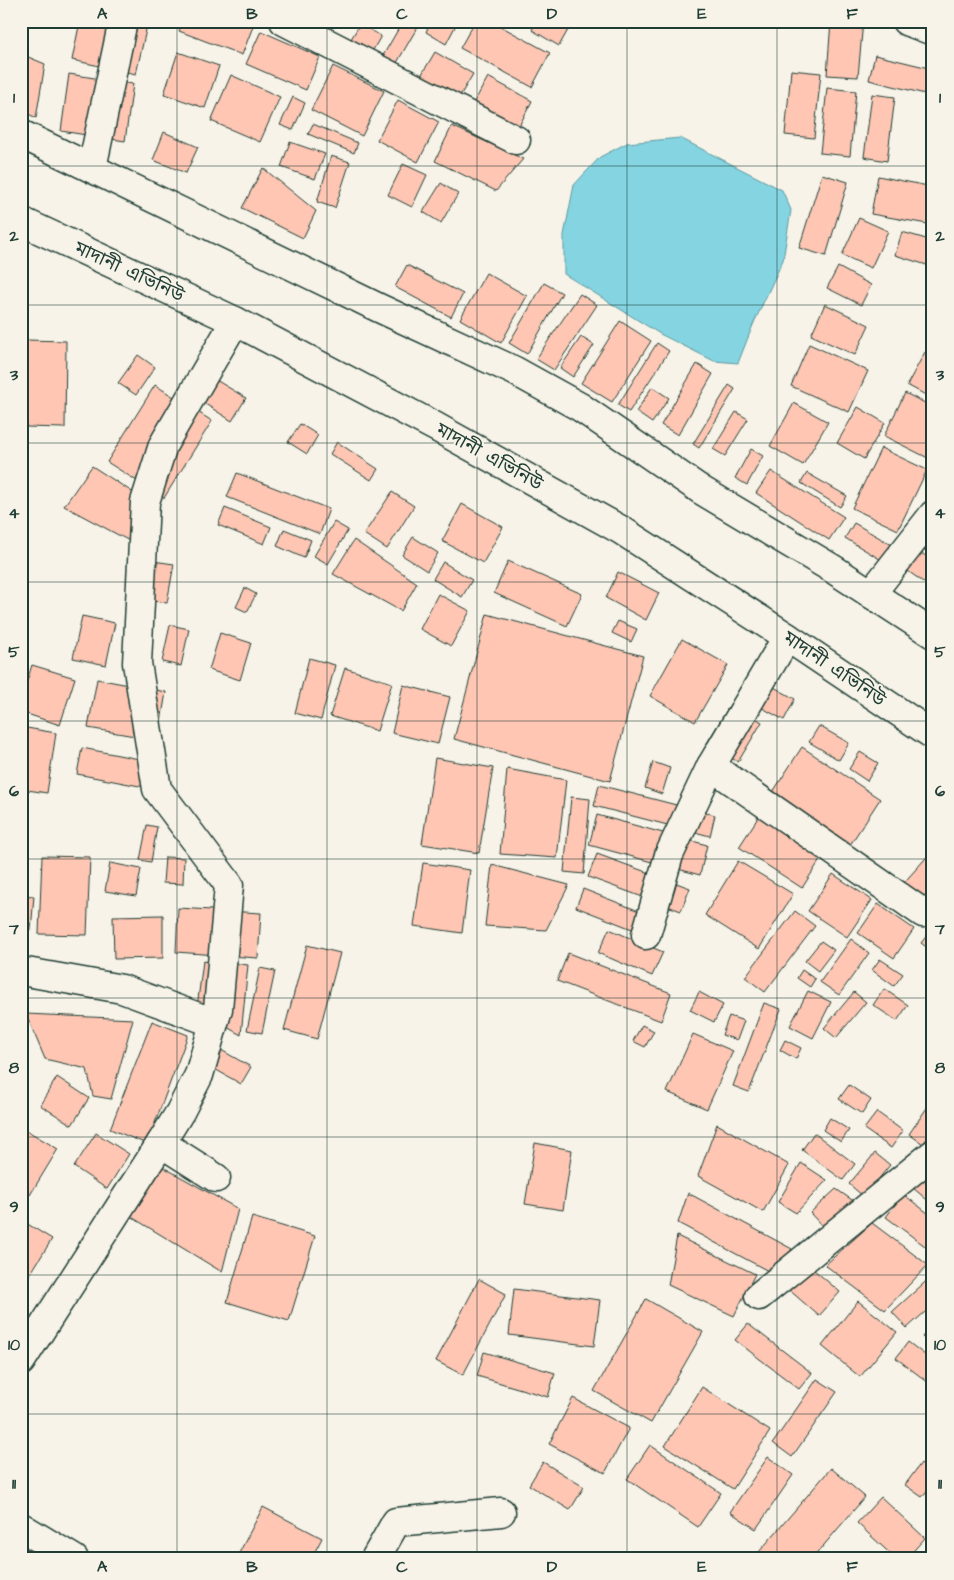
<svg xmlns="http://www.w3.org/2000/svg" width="954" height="1580" viewBox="0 0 954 1580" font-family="'Architects Daughter','Noto Sans Bengali',sans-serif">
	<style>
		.water { fill: #85d4e2; stroke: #5c989c }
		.building { fill: #fec6b3; stroke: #1f3d34 }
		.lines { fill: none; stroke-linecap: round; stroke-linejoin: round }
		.minor-casing { stroke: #1f3d34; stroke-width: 31 }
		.secondary-casing { stroke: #1f3d34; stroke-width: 31 }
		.minor { stroke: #f7f3e8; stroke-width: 28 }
		.secondary { stroke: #f7f3e8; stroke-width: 28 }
		.grid { fill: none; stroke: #1f3d34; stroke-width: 1; stroke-opacity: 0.55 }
		.labels { text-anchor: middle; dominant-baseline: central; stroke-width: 4; stroke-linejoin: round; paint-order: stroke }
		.street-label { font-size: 19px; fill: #1f3d34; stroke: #f7f3e8 }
		.neatline { fill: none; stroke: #1f3d34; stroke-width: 2 }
		.grid-label { font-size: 16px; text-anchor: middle; font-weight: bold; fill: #1f3d34 }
	</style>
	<rect width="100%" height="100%" fill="#f7f3e8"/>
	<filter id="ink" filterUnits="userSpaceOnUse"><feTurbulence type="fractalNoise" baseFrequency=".02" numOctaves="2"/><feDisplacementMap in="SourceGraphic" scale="10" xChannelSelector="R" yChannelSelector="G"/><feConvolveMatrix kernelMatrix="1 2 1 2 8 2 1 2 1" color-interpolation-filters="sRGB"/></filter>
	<g filter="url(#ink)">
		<polygon class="water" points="680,138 782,190 791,210 783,260 753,325 738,363 714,361 660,334 564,274 564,235 574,185 600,157 627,143"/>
		<g class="building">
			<polygon points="80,21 148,21 136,74 72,60"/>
			<polygon points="183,21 255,21 242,55 179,31"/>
			<polygon points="403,21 421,21 395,66 381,59"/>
			<polygon points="431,21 458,21 446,44 426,32"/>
			<polygon points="475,21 491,21 550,53 532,87 460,48"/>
			<polygon points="536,21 573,21 559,46 532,30"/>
			<polygon points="831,21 863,21 858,77 827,75"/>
			<polygon points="360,24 381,36 369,57 348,44"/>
			<polygon points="261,31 320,57 306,90 246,64"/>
			<polygon points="178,52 219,66 205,108 164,94"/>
			<polygon points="435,52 473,74 457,101 419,79"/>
			<polygon points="21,54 45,64 36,118 21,110"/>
			<polygon points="875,55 933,69 933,96 869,80"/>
			<polygon points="333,66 384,91 362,136 311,110"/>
			<polygon points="791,70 821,73 814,138 785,135"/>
			<polygon points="69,74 133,84 125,141 61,131"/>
			<polygon points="231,75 280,97 260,142 211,121"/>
			<polygon points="488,77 532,101 517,130 472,106"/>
			<polygon points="827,88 856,91 850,156 820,153"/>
			<polygon points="872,94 895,97 887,161 864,157"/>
			<polygon points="293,97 305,103 293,130 280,125"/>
			<polygon points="398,100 439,122 418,162 377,140"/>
			<polygon points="313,124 358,143 354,153 308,134"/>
			<polygon points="452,126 523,159 496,191 435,161"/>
			<polygon points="164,132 198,147 186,173 153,160"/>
			<polygon points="290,142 325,154 315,179 281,167"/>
			<polygon points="331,156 350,162 335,208 317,202"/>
			<polygon points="403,164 427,175 412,207 388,195"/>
			<polygon points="263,168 316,211 303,238 242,208"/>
			<polygon points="822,174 848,182 826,256 799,248"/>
			<polygon points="878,176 933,187 933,225 871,214"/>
			<polygon points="441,183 458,194 441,223 423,212"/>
			<polygon points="859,218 888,231 871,268 842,255"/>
			<polygon points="902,232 933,241 933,267 895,255"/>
			<polygon points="407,265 463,294 451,317 395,287"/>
			<polygon points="838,267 871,285 861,305 827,288"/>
			<polygon points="486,273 527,296 501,343 460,319"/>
			<polygon points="544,283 562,293 527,354 509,343"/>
			<polygon points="580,294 597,305 554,370 536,359"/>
			<polygon points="825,304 869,325 855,355 811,335"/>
			<polygon points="620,321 651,341 612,402 581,383"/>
			<polygon points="581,337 594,345 573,377 560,368"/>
			<polygon points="26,340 66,341 65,428 26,427"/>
			<polygon points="657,343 669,351 629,412 618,405"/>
			<polygon points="809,344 868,371 849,412 791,386"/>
			<polygon points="925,352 933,356 933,399 907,385"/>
			<polygon points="138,355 155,367 136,395 118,383"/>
			<polygon points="697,364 713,374 678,435 661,425"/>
			<polygon points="216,380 246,398 232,421 202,402"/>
			<polygon points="155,385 212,421 164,498 107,462"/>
			<polygon points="729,385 735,389 699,448 693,444"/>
			<polygon points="652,387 669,398 652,423 636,412"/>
			<polygon points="905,393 933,407 932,460 884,436"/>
			<polygon points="794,403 828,422 803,465 770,446"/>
			<polygon points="858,407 885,423 864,459 837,443"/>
			<polygon points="736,412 748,419 725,456 713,449"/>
			<polygon points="300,424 318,435 307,454 288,442"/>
			<polygon points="337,442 378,469 371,480 330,454"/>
			<polygon points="881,448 927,470 898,530 852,508"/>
			<polygon points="751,449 763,456 747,485 735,478"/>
			<polygon points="92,466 157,508 137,545 64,506"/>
			<polygon points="771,471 844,517 829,540 756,493"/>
			<polygon points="237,473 329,509 320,534 227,497"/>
			<polygon points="807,473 847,496 840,507 801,483"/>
			<polygon points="392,492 414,506 387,549 364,534"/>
			<polygon points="462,504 503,527 483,563 442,541"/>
			<polygon points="225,508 271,527 264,544 218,525"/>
			<polygon points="334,522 348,530 328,564 314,556"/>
			<polygon points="854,523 892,545 883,561 845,538"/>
			<polygon points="284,529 311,540 304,558 277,546"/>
			<polygon points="413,537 438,553 427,571 402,555"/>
			<polygon points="354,540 417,583 401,611 333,574"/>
			<polygon points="904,541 933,561 933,589 891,559"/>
			<polygon points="153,561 174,564 167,603 147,600"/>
			<polygon points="508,561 582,594 567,626 494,593"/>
			<polygon points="443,562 472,580 462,597 433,579"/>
			<polygon points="618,572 659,593 646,620 606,598"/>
			<polygon points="245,588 256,594 247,612 236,607"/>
			<polygon points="438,594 470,611 451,646 420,629"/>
			<polygon points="487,614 643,656 610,781 454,739"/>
			<polygon points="82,616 115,623 106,665 73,658"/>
			<polygon points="618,621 637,629 631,642 612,633"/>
			<polygon points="170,625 189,629 181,666 162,662"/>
			<polygon points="220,633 251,643 240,680 209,670"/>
			<polygon points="682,639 728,665 695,722 650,696"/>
			<polygon points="309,658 335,665 321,720 295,713"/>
			<polygon points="32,665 75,678 60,725 21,712 21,700"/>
			<polygon points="345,668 392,683 377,731 330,716"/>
			<polygon points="749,673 795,699 784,720 737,694"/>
			<polygon points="97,679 166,692 158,740 88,728"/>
			<polygon points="403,685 450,697 438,744 392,733"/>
			<polygon points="731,703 762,722 738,762 707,743"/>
			<polygon points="819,726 849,743 839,760 809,742"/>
			<polygon points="21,727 56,733 47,793 21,789"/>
			<polygon points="802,747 880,799 848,848 771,795"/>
			<polygon points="82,748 160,763 155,789 77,774"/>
			<polygon points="860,752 878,763 867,781 849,769"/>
			<polygon points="435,758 493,768 479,853 422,844"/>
			<polygon points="653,762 670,768 662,794 645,788"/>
			<polygon points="507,769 566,780 557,858 500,854"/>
			<polygon points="599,785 715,815 710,836 594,806"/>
			<polygon points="571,797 590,799 584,874 564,872"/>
			<polygon points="761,813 824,854 802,888 739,847"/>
			<polygon points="597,815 707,845 700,875 589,845"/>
			<polygon points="147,825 157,827 151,862 140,860"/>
			<polygon points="933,850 933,890 923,902 900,887"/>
			<polygon points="597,854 690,888 681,911 588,877"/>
			<polygon points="42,856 90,857 87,935 39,934"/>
			<polygon points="165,857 184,858 183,884 163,883"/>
			<polygon points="738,861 793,894 759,949 705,915"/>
			<polygon points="110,863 141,869 136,896 105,891"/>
			<polygon points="423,863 470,870 462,933 414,926"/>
			<polygon points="492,865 569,885 546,930 485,926"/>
			<polygon points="833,874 872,900 847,937 808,911"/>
			<polygon points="583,889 662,920 655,938 576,907"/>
			<polygon points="21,895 34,896 31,930 21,929"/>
			<polygon points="878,904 914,929 894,958 858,933"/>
			<polygon points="178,908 261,913 258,958 176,952"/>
			<polygon points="795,911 815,926 765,992 745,977"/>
			<polygon points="163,915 163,958 114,959 113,916"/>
			<polygon points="933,928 933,952 921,943"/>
			<polygon points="609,929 663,952 652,976 598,953"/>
			<polygon points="851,939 869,953 839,995 820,982"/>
			<polygon points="821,941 834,950 818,971 805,961"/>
			<polygon points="307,945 340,953 317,1039 284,1030"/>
			<polygon points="568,953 671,993 661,1021 557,981"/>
			<polygon points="880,959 903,974 894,986 872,970"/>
			<polygon points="203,961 224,964 218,1018 196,1015"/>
			<polygon points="232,963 248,965 241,1035 225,1026"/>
			<polygon points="260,968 275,971 262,1033 247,1030"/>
			<polygon points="802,970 815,979 810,987 797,978"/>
			<polygon points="884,989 908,1005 897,1021 873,1005"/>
			<polygon points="808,991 831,1002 813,1038 790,1026"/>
			<polygon points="699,992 723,1005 714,1022 690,1010"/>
			<polygon points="854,992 866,1002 836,1038 824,1028"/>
			<polygon points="764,1003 781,1009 749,1092 733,1086"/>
			<polygon points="26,1014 133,1019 111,1099 93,1096 87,1069 45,1059"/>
			<polygon points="729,1016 744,1021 737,1040 722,1035"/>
			<polygon points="152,1021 188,1035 147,1144 110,1129"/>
			<polygon points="642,1025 654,1031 645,1047 633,1041"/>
			<polygon points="693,1034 733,1051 707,1109 667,1092"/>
			<polygon points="200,1038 251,1067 241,1084 190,1055"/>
			<polygon points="785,1040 801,1048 796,1059 780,1050"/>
			<polygon points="57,1077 89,1098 72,1125 40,1105"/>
			<polygon points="849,1085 871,1100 862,1114 839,1099"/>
			<polygon points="933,1099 933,1130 923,1144 909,1134"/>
			<polygon points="877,1112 903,1131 891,1148 864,1129"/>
			<polygon points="830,1118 849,1130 841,1142 823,1130"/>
			<polygon points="717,1124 789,1165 763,1212 698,1176"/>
			<polygon points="21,1127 58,1149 30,1195 21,1189"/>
			<polygon points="96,1133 129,1154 107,1189 74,1167"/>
			<polygon points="814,1133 855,1164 843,1180 802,1150"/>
			<polygon points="535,1143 572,1150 563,1210 525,1204"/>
			<polygon points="875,1153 890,1165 864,1197 849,1184"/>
			<polygon points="156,1163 238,1209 222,1272 125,1213"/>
			<polygon points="801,1163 827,1180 796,1213 778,1202"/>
			<polygon points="927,1176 933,1180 933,1205 912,1187"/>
			<polygon points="836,1189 855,1202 824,1228 810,1213"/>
			<polygon points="688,1193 792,1249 772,1273 678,1223"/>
			<polygon points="903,1194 933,1217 933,1252 886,1217"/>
			<polygon points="252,1217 315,1236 289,1321 227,1302"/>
			<polygon points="21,1220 52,1239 21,1289"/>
			<polygon points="872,1223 928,1265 885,1310 825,1265"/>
			<polygon points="677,1236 755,1274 734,1316 668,1285"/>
			<polygon points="807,1264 840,1292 819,1316 787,1288"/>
			<polygon points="933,1275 933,1305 907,1328 892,1312"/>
			<polygon points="479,1279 506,1294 463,1375 436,1361"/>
			<polygon points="514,1289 600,1300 594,1346 509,1335"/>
			<polygon points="646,1299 703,1332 651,1423 594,1391"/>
			<polygon points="858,1301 897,1332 860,1377 822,1346"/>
			<polygon points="748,1324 812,1373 799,1389 735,1340"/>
			<polygon points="933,1324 933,1346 922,1337"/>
			<polygon points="908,1342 933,1361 933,1386 896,1358"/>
			<polygon points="484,1352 555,1373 548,1397 477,1376"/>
			<polygon points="817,1379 837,1392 792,1457 773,1443"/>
			<polygon points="702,1387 770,1431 733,1489 665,1446"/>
			<polygon points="573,1398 629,1428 605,1473 549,1444"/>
			<polygon points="650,1445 721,1493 698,1527 627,1479"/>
			<polygon points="768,1457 793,1475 756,1529 730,1512"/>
			<polygon points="543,1462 584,1487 570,1510 529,1485"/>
			<polygon points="921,1463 933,1471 933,1483 922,1497 905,1485"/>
			<polygon points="831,1468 865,1497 812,1559 753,1559"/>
			<polygon points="881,1497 925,1538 906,1559 896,1559 857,1523"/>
			<polygon points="263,1507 322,1538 311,1559 236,1559"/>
			<polygon points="21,1537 38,1547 30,1559 21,1557"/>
			<polygon points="324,1552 337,1559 320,1559"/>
		</g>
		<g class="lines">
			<g class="minor-casing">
				<g id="minor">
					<polyline points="284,21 516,140"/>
					<polyline points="906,21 933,31"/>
					<polyline points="92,168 123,21"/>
					<polyline points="871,594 933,515"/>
					<polyline points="711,766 923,913 933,908"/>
					<polyline points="646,935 669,855 711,766 787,637"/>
					<polyline points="21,971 122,989 209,1021 216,1015"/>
					<polyline points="161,1143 180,1112 199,1075 218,1009 229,885 157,789 137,663 145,502 163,445 235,321"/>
					<polyline points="759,1296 933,1154"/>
					<polyline points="21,1361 161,1143 216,1178"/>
					<polyline points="21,1527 74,1559"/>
					<polyline points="375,1559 396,1522 501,1512"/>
				</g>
			</g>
			<g class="secondary-casing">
				<g id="secondary">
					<polyline points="21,134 379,308 515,371 580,407 701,490 833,569 933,634"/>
					<polyline points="21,221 235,321 436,427 621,530 787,637 933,735"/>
				</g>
			</g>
			<use href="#minor" class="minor"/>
			<use href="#secondary" class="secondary"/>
		</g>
	</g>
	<path class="grid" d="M177,21V1559M327,21V1559M477,21V1559M627,21V1559M777,21V1559M21,166H933M21,305H933M21,443H933M21,582H933M21,721H933M21,859H933M21,998H933M21,1137H933M21,1275H933M21,1414H933"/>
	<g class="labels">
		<g class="street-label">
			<text transform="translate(129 272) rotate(25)">মাদানী এভিনিউ</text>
			<text transform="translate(489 457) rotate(29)">মাদানী এভিনিউ</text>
			<text transform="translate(834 669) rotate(34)">মাদানী এভিনিউ</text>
		</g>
	</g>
	<rect width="954" height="1580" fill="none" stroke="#f7f3e8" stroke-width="55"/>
	<rect x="28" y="28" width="898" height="1524" class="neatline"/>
	<g class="grid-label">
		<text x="102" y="19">A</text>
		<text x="252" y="19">B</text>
		<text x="402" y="19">C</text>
		<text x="552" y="19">D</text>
		<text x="702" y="19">E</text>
		<text x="852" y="19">F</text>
		<text x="14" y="103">1</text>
		<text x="940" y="103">1</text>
		<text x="14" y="241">2</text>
		<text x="940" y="241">2</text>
		<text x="14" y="380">3</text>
		<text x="940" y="380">3</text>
		<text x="14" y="518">4</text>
		<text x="940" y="518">4</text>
		<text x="14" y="657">5</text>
		<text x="940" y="657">5</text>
		<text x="14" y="796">6</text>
		<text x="940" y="796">6</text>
		<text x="14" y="934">7</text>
		<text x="940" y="934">7</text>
		<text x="14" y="1073">8</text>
		<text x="940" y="1073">8</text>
		<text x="14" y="1212">9</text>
		<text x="940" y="1212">9</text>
		<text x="14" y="1350">10</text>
		<text x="940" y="1350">10</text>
		<text x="14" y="1489">11</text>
		<text x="940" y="1489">11</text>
		<text x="102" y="1572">A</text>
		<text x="252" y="1572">B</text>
		<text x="402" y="1572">C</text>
		<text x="552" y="1572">D</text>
		<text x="702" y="1572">E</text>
		<text x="852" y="1572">F</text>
	</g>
</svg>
